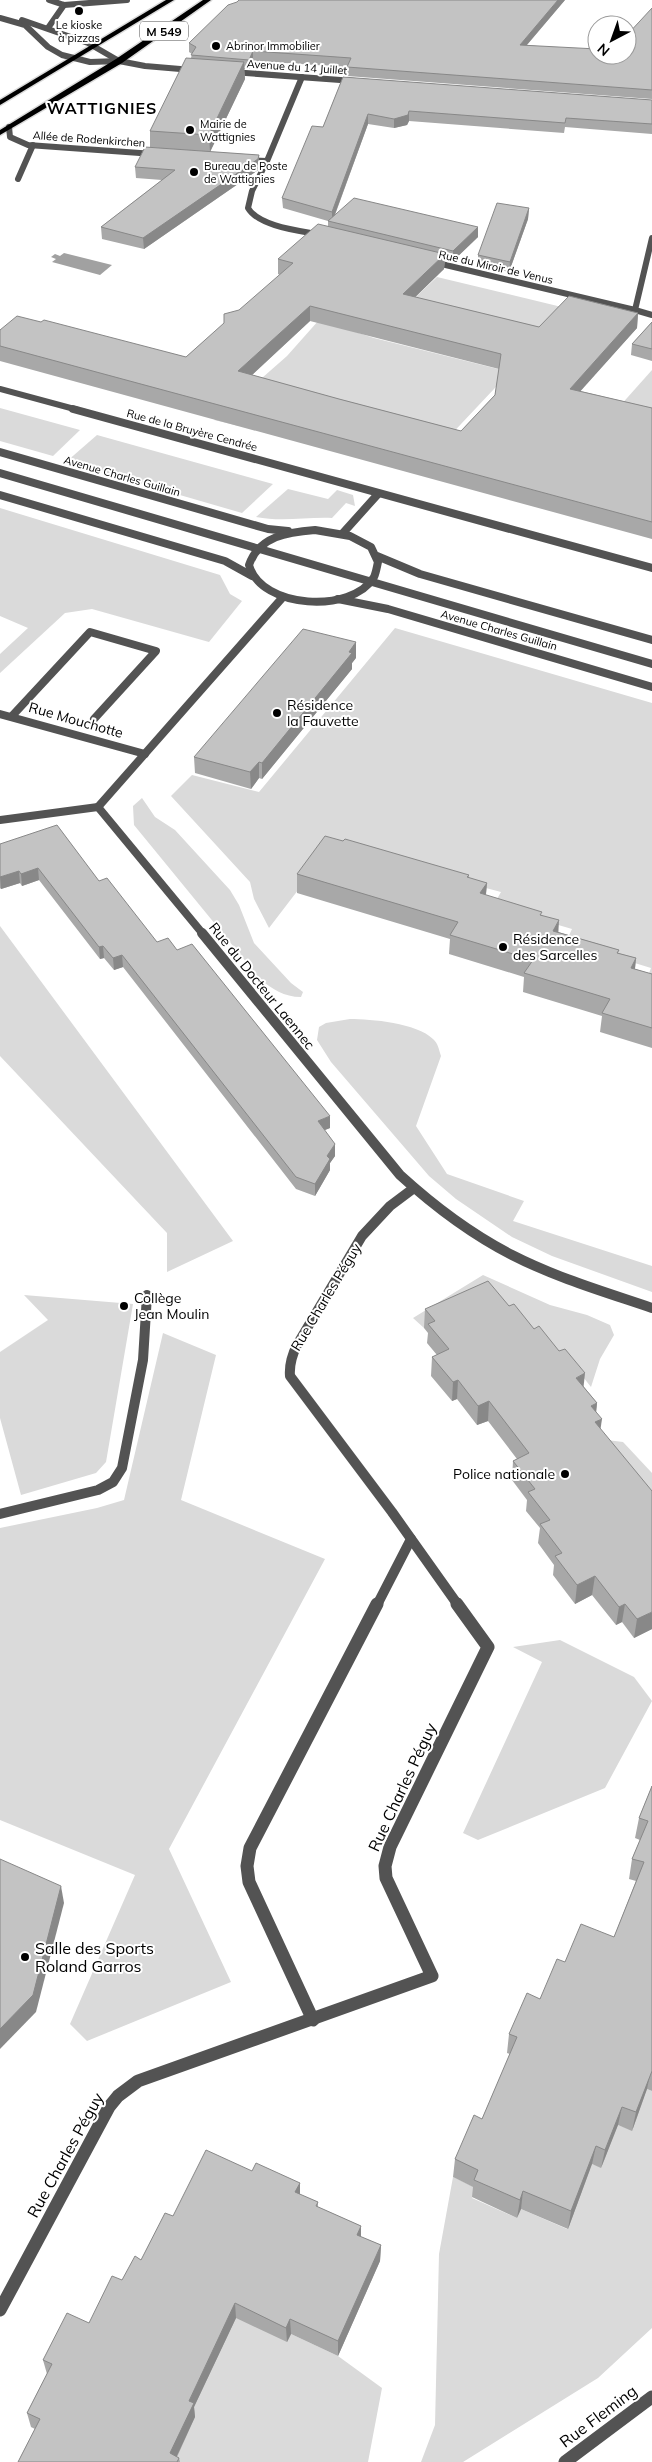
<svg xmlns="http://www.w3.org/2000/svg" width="652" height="2462" viewBox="0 0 652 2462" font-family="Mulish,sans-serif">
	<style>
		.green { fill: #dadada }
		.water { fill: #a1a1a1 }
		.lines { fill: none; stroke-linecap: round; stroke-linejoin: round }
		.primary-casing { stroke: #dbdbdb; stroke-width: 3 }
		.service-far2 { stroke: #535353; stroke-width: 6 }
		.service-far1 { stroke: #535353; stroke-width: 8 }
		.service { stroke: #535353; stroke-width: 10 }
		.minor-far3 { stroke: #535353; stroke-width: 6 }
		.minor-far2 { stroke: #535353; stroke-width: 8 }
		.minor-far1 { stroke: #535353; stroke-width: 10 }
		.minor { stroke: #535353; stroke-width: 13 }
		.tertiary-far1 { stroke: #535353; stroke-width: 6 }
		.tertiary { stroke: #535353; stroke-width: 8 }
		.primary { fill: #000; fill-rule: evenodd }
		.wall { fill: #a8a8a8; fill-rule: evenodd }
		.shaded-wall { fill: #888 }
		.building { fill: #c3c3c3; stroke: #888; fill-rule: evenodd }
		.poi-dot { fill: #000; stroke: #fff; stroke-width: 2 }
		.labels { text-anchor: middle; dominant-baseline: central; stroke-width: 4; stroke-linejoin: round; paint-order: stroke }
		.far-poi-label { font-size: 11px; fill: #000; stroke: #fff; text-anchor: start }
		.far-street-label { font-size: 11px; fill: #000; stroke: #fff }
		.shield { fill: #fff; stroke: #4c4c4c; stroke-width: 1 }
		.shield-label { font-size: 12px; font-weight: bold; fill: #000 }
		.poi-label { font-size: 14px; fill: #000; stroke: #fff; text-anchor: start }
		.street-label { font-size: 14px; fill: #000; stroke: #fff }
		.far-district-label { font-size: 16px; font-weight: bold; letter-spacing: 1px; fill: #000; stroke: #fff }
		.near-street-label { font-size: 16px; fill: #000; stroke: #fff }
		.near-poi-label { font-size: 16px; fill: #000; stroke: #fff; text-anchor: start }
	</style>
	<rect width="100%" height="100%" fill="#fff"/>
	<g class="green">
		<polygon points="437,277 570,309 540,341 405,307"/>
		<polygon points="319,320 374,338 510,372 445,441 273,394 239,426 214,420 287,356"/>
		<polygon points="652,370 652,416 619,407"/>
		<polygon points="0,408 80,430 53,456 0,441"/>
		<polygon points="97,435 273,484 242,513 66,462"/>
		<path d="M288,489L328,499L337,490L353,495L355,506L346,503L332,518C306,517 281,522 256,517Z"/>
		<polygon points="0,508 220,575 230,594 242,601 209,642 92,609 65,613 0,673 0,654 28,628 0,616"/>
		<polygon points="395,628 652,703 652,986 645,984 651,968 566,942 572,929 493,906 501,892 331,847 269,928 254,899 250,882 171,796 192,775 259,792"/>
		<path d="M142,798L155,817L175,830L230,890L239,905L254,943L291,983L303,992L301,997C284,997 272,989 260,979L134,825L133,806Z"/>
		<polygon points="0,926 233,1241 167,1272 167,1233 0,1056"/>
		<path d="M350,1019C371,1019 417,1023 433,1039C438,1043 439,1050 441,1056L416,1126L447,1174L524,1201L513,1221L652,1266V1292L552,1256L512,1237L456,1199L429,1176L331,1062L317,1040L319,1027L326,1023Z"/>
		<polygon points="483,1275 550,1305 587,1315 610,1325 614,1335 600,1359 591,1387 572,1363 496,1298 424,1328 413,1318"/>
		<polygon points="24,1295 133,1304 106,1462 96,1473 21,1495 0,1418 0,1352 48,1320"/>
		<polygon points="163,1333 216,1355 181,1500 325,1559 169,1849 231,1982 87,2041 70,2024 135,1875 0,1820 0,1528 97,1508 124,1500"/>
		<polygon points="599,1439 623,1442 652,1473 652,1514"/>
		<polygon points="560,1640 634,1677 652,1701 605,1788 478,1840 463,1833 542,1662 513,1647"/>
		<polygon points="647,2089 652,2091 652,2328 598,2378 463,2462 421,2462 435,2425 439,2254 453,2177 476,2188 472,2198 517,2218 521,2209 567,2229 592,2164 601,2167 618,2125 632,2130"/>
		<polygon points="227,2313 291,2334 338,2356 382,2388 368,2462 174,2462 195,2417 190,2415 213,2366"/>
	</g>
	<polygon class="water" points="64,253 112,265 100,275 52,262 56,259 51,257 55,254 60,256"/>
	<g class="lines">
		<g class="primary-casing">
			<g id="primary">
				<polygon points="166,0 174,0 0,105 0,100"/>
				<polygon points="203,0 211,0 122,63 0,135 0,130 116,59"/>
			</g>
		</g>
		<g class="service-far2">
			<polyline points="49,0 64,5 127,0"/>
			<polyline points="48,28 64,5"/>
			<polyline points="267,161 302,77"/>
			<polyline points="18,179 33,145"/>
		</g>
		<g class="service-far1">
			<polyline points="0,473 652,664"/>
			<polyline points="12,716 90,632 156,651 94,719"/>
		</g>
		<polyline class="service" points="0,1514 98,1490 113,1482 122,1468 143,1360 147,1295"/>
		<g class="minor-far3">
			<polyline points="0,18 25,25 48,47 62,55 90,62 119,61"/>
			<polyline points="22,20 88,43 119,61"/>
			<polyline points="9,127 10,137 28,145 154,154"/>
			<path d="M246,160L267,161L252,191L248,208C259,227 302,231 322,235"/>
			<polyline points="433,262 635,310 652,238"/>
			<polyline points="635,310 652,315"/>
			<polyline points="0,389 78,410"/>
		</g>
		<g class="minor-far2">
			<polyline points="73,409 652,568"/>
			<polyline points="343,533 378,494"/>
			<polyline points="0,714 145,754"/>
			<polyline points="98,807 203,934"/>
			<polyline points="98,807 283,597"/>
			<polyline points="0,820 98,807"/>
		</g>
		<g class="minor-far1">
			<path d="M202,933L400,1175C434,1206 471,1234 512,1255C557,1278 605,1292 652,1308"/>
			<path d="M414,1188L390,1206L362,1236L297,1345C292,1355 289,1364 290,1376L392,1512L458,1605"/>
			<polyline points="377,1605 411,1539"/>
		</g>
		<g class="minor">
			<polyline points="313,2020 249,1882 247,1866 250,1848 377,1604"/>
			<polyline points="0,2310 109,2107 118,2096 138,2081 432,1976 386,1878 385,1866 390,1847 488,1647 457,1604"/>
			<polyline points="565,2462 652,2397"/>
		</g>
		<g class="tertiary-far1">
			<polyline points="119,61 145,66 192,70"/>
			<polyline points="232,72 354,81"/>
		</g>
		<g class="tertiary">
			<polyline points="0,452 268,529 288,531"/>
			<polyline points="0,495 225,561 252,576"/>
			<path d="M315,530L350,536L371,547L378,562C377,566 376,573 374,577C352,614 261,609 249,565C259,536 288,532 315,530Z"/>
			<polyline points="377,556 420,574 652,640"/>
			<polyline points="338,599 388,609 652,687"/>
		</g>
		<use href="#primary" class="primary"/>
	</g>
	<g class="wall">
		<polygon points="565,0 527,45 627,55 652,8 652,99 347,76 347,67 253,61 249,69 244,69 245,79 210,152 259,155 259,166 258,170 144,249 102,239 101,227 162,180 136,178 135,167 150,147 150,131 191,58 192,54 189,52 189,43"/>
		<path d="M343,77L652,100V134L565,127L564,133L409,121L407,125L394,128L368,124L335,215L478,227V237L453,261L445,259L444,269L415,297L539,327L638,313L637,328L580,391L652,408V539L0,361V330L41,322L186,357L280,275L278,274V259L328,226V221L283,208L282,198L323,127ZM310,321L499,369L495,395L461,431L339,399L252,375Z"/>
		<polygon points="529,208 528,219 509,272 478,265 478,255"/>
		<polygon points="652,322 652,361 631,355 632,344"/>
		<polygon points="356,658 352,663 352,669 262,779 259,778 251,789 195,773 194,757"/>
		<polygon points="0,844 99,881 157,942 177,950 330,1128 324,1130 335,1156 330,1163 330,1170 315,1196 296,1189 123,967 114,970 104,958 100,959 39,880 22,886 20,883 1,889 0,888"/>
		<polygon points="297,874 469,875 469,878 487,883 486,895 542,915 558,932 619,950 618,953 636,958 635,969 652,974 652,1048 600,1032 602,1016 523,992 524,977 449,954 450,939 297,893"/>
		<polygon points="509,1306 584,1387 597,1403 596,1412 652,1629 634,1638 622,1622 616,1625 592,1595 575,1604 553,1575 554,1565 538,1543 540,1528 526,1511 527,1500 512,1480 513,1461 517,1459 488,1421 477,1425 457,1399 452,1401 431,1376 432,1357 437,1355 427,1343 428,1333 424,1328 425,1309"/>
		<polygon points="652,1786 652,2091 647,2089 632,2131 618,2125 601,2168 592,2164 568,2229 521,2209 517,2218 472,2197 473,2187 453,2177 455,2159 482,2119 510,2054 507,2053 509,2034 540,1999 565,1962 614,1937 636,1881 629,1879 632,1859 640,1840 635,1838 639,1818"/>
		<polygon points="252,2171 300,2183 300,2195 318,2202 318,2207 361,2226 361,2237 381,2245 380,2261 338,2356 291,2334 287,2342 236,2318 194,2407 195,2417 177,2457 179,2458 180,2462 18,2462 35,2429 31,2427 27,2413 47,2374 43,2360 89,2323 122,2280 141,2260 173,2216"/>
	</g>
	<g class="shaded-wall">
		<polygon points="558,0 565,0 519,54 520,45"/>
		<polygon points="253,51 253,61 249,69 249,60"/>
		<polygon points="244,62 245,79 210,152 209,135"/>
		<polygon points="409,111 409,121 407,125 394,128 394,119"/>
		<polygon points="368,114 368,124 332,222 332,212"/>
		<polygon points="259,155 259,166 258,170 144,249 143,238"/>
		<polygon points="529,208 528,219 509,272 510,262"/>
		<polygon points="478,227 478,237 453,261 453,251"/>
		<polygon points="445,254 444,269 403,309 403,294"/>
		<polygon points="310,306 310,321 239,387 238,371"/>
		<polygon points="638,313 637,328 569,404 570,389"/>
		<polygon points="356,642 356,658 352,663 352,669 262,779 262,763"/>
		<polygon points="259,762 259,778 251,789 250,772"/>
		<polygon points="38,868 39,880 22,886 21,874"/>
		<polygon points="19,871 20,883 1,889 0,877"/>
		<polygon points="487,883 485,902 480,893"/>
		<polygon points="559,920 558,939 553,931"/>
		<polygon points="103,946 104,958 100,959 99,947"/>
		<polygon points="122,955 123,967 114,970 113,958"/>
		<polygon points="636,958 634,977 631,968"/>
		<polygon points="330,1116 330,1128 318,1133 318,1121"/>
		<polygon points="335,1144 335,1156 330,1163 330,1170 315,1196 315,1184 327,1156"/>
		<polygon points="585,1373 583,1392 576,1378"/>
		<polygon points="458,1380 457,1399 452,1401 453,1382"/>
		<polygon points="489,1401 488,1421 477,1425 478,1406"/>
		<polygon points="597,1403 595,1423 591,1406"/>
		<polygon points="602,1419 599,1439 595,1422"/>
		<polygon points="595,1576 592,1595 575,1604 577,1585"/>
		<polygon points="625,1604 622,1622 616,1625 619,1607"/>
		<polygon points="652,1612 652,1629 634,1638 637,1619"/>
		<polygon points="61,1886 64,1903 36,2012 0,2049 0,2029"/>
		<polygon points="651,2070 647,2089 632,2131 636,2112"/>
		<polygon points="622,2107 618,2125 601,2168 605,2150"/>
		<polygon points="596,2146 592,2164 568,2229 571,2211"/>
		<polygon points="300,2183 300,2199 295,2192"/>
		<polygon points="523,2191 521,2209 517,2218 520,2200"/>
		<polygon points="361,2226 361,2242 357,2235"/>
		<polygon points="381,2245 380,2261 338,2356 338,2341"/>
		<polygon points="235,2303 236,2318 194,2407 195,2417 174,2462 170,2453 189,2401"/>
		<polygon points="290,2319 291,2334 287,2342 286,2328"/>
	</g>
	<g class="building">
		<polygon points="239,0 558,0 520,45 597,49 597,55 627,55 627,35 652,8 652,90 347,67 351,58 253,51 249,60 191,55 196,47 189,43 228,5 237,2"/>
		<polygon points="186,58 244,62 209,135 150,131"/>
		<polygon points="343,77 652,100 652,124 566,118 565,123 409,111 408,115 394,119 368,114 332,212 282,198 312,126 323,127"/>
		<polygon points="145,147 259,155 258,159 143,238 101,227 175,170 135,167"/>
		<polygon points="354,198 478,227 453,251 328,221"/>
		<polygon points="497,203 529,208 510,262 478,255"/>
		<path d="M318,224L445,254L403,294L539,327L569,296L638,313L570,389L652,408V522L0,346V330L17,316L41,322L44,320L186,357L224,323V314L239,310L293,263L278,259ZM310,306L501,354L495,395L461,431L339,399L238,371Z"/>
		<polygon points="652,322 652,349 632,344"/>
		<polygon points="303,629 356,642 349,652 352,653 262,763 259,762 250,772 194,757"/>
		<polygon points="57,825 99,881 107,878 157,942 168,938 177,950 192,944 330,1116 318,1121 335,1144 327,1156 330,1159 315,1184 296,1177 122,955 113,958 103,946 99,947 38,868 21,874 19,871 0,877 0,844"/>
		<polygon points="325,836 343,841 345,839 469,875 467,877 487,883 480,893 542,912 540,915 559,920 553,931 619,950 617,953 636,958 631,968 652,974 652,1028 602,1013 610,999 524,973 533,960 450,935 458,922 297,874"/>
		<polygon points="488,1281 509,1306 514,1304 534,1329 539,1326 559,1351 565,1349 585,1373 576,1378 597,1403 591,1406 602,1419 595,1422 652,1491 652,1612 637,1619 625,1604 619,1607 595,1576 577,1585 555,1556 562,1553 540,1524 550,1520 528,1492 535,1489 513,1461 529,1453 489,1401 478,1406 458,1380 453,1382 432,1357 449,1349 428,1324 435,1321 425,1309"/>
		<polygon points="652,1786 652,2071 636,2112 622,2107 605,2150 596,2146 571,2211 523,2191 520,2200 474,2180 478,2170 455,2159 474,2115 482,2119 517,2037 509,2034 527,1993 540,1999 557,1959 565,1962 581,1924 614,1937 644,1862 632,1859 648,1821 639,1818"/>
		<polygon points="0,1859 61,1886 33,1995 0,2029"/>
		<polygon points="206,2150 252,2171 256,2163 300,2183 295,2192 318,2202 316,2206 361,2226 357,2235 381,2245 338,2341 290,2319 286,2328 235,2303 189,2401 194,2403 170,2453 179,2458 177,2462 18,2462 40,2419 27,2413 52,2364 43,2360 67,2313 89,2323 112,2276 122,2280 135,2256 141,2260 165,2213 173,2216"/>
	</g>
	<g class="poi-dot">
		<circle cx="79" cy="11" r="5"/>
		<circle cx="216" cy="46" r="5"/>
		<circle cx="190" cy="130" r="5"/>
		<circle cx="194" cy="172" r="5"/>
		<circle cx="277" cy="713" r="5"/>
		<circle cx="503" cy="947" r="5"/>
		<circle cx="124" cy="1306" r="5"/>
		<circle cx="565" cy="1474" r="5"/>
		<circle cx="25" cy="1957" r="5"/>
	</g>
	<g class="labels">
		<g class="far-poi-label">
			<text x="79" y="25" text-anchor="middle">Le kioske<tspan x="79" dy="13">à pizzas</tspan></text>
			<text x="226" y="46">Abrinor Immobilier</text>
			<text x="200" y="124">Mairie de<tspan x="200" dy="13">Wattignies</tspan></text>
			<text x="204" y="166">Bureau de Poste<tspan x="204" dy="13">de Wattignies</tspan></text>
		</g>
		<g class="far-street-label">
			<text transform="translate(297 67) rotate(4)">Avenue du 14 Juillet</text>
			<text transform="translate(89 139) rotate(4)">Allée de Rodenkirchen</text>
			<text transform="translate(496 267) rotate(13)">Rue du Miroir de Venus</text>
			<text transform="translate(192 430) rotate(15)">Rue de la Bruyère Cendrée</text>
			<text transform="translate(122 476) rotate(16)">Avenue Charles Guillain</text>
			<text transform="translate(499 630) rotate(16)">Avenue Charles Guillain</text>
		</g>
		<rect class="shield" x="140" y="21.5" width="48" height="19" rx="4"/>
		<g class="shield-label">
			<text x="164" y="31">M 549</text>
		</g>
		<g class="poi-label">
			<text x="287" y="705">Résidence<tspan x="287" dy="16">la Fauvette</tspan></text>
			<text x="513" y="939">Résidence<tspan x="513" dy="16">des Sarcelles</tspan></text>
			<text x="134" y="1298">Collège<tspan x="134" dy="16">Jean Moulin</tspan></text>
			<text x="555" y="1474" text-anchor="end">Police nationale</text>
		</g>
		<g class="street-label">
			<text transform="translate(76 720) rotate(16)">Rue Mouchotte</text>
			<text transform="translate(262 986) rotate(51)">Rue du Docteur Laennec</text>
			<text transform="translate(326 1297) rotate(-59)">Rue Charles Péguy</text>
		</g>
		<g class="far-district-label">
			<text x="102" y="108">WATTIGNIES</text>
		</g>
		<g class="near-street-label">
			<text transform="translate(402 1787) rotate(-65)">Rue Charles Péguy</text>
			<text transform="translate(65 2155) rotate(-61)">Rue Charles Péguy</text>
			<text transform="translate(598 2416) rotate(-37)">Rue Fleming</text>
		</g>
		<g class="near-poi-label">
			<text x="35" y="1948">Salle des Sports<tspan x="35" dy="18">Roland Garros</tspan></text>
		</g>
	</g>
	<g transform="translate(612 40) rotate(221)"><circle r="24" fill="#ffffff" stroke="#999999"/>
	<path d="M0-4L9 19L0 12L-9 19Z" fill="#000000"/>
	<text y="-8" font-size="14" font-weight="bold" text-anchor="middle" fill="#000000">N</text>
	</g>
</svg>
